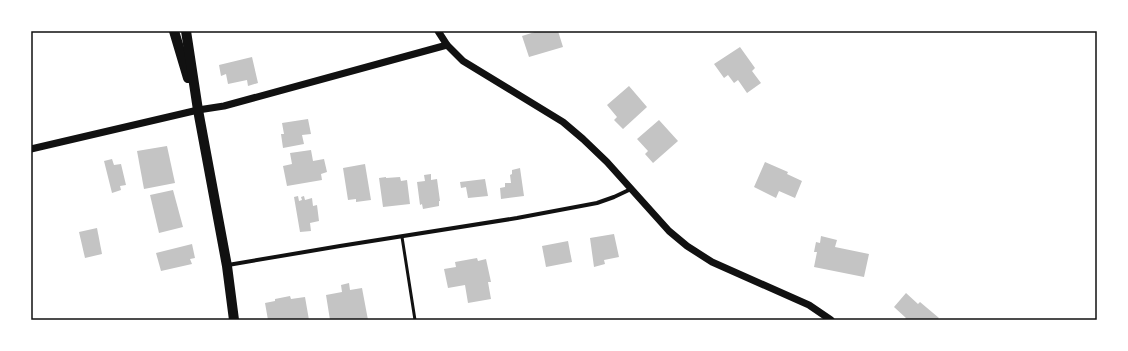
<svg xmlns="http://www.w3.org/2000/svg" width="1128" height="351" viewBox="0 0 1128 351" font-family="Lato,sans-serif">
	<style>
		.building { fill: #c4c4c4 }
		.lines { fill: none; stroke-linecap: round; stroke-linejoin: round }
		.service { stroke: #111; stroke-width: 3 }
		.minor { stroke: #111; stroke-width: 4 }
		.tertiary { stroke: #111; stroke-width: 7 }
		.primary { stroke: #111; stroke-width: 10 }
		.neatline { fill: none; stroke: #111; stroke-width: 1.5 }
	</style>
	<rect width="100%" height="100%" fill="#fff"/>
	<g class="building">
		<polygon points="538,31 558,31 563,47 529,57 522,36"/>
		<polygon points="740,47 755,68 752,71 761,83 747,93 738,80 734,83 728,75 724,78 714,64"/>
		<polygon points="252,57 258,83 248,86 247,80 228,84 226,74 221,76 219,65"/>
		<polygon points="629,86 647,107 623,129 614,120 617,117 607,105"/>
		<polygon points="308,119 311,134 302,135 304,144 283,148 281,134 284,134 282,123"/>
		<polygon points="659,120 678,141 653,163 645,154 648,151 637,139"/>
		<polygon points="167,146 175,183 144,189 137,151"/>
		<polygon points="311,150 313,161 324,159 327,172 321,174 322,180 287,186 283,166 292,164 290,153"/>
		<polygon points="112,159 114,165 121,164 126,185 120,186 121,190 112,193 104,161"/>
		<polygon points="765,162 788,172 787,174 802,181 795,198 779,191 776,198 754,187"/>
		<polygon points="365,164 371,200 356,202 356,199 348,200 343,168"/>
		<polygon points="520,168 524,196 501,199 500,188 505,187 505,183 511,183 510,175 512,174 512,170"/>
		<polygon points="431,174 431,180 437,179 440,201 439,201 439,206 423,209 422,204 420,205 417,182 425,181 424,175"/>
		<polygon points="386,177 386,178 400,177 401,181 407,180 410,204 383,207 379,178"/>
		<polygon points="485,179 488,196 468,198 466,187 461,188 460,182"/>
		<polygon points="173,190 183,227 159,233 150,195"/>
		<polygon points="298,196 299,201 302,200 301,197 304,196 305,200 312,198 313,206 317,205 319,221 310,223 311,231 300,232 294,197"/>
		<polygon points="97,228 102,254 85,258 79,232"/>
		<polygon points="614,234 619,257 604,260 605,264 594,267 590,238"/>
		<polygon points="821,236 837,240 835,247 869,254 864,277 814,267 817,252 814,252 816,242 820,243"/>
		<polygon points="568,241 572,262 546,267 542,246"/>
		<polygon points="192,244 195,258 190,259 192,264 161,271 156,253"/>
		<polygon points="477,258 478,261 486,259 491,282 488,282 491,299 468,303 465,285 448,288 444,269 456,267 455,262"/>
		<polygon points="349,283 350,290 362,288 368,320 330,320 326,295 342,292 341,285"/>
		<polygon points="906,293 918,304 920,302 939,318 937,320 904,320 906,318 894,307"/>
		<polygon points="290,296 291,299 305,297 309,320 268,320 265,303 275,301 275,299"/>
	</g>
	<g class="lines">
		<polyline class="service" points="402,237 415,320"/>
		<polyline class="minor" points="228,265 340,246 517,218 597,203 614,197 631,189"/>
		<g class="tertiary">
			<polyline points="438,31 447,45 463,61 563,122 583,139 607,162 669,231 687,246 712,262 809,305 831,320"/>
			<polyline points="31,149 198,110 224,106 447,45"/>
		</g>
		<g class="primary">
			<polyline points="174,31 188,78"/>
			<polyline points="186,31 198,110 227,266 234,320"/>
		</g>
	</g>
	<rect width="1128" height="351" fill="none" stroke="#ffffff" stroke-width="64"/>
	<rect x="32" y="32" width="1064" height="287" class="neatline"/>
</svg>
